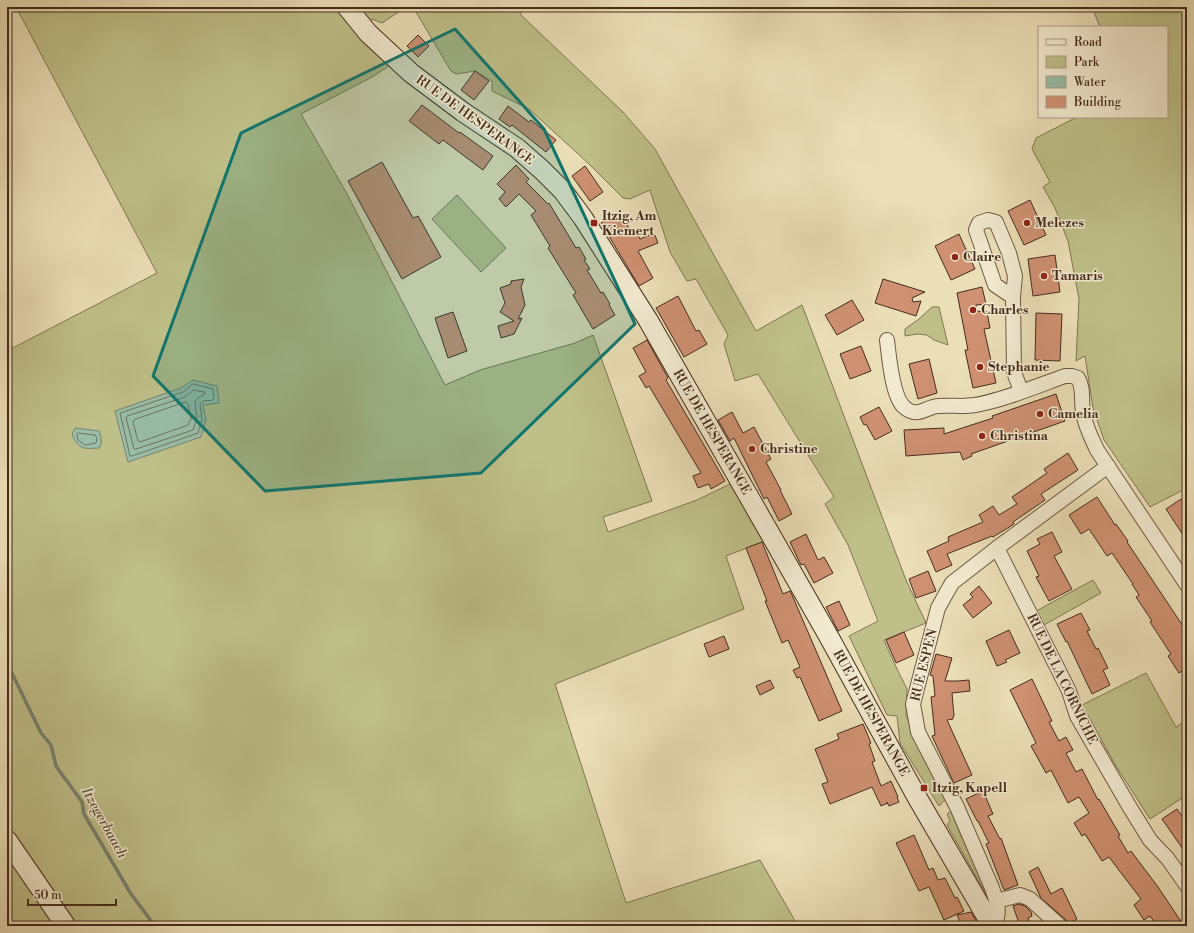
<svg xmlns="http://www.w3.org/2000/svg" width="1194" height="933" viewBox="0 0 1194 933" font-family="'Libre Bodoni',serif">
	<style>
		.green { fill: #bfc089; stroke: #827652 }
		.water { fill: #99bda8; stroke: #778370 }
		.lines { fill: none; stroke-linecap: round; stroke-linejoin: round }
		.shore { stroke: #6f7462; stroke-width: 1 }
		.stream { stroke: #778370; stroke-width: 3.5 }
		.building { fill: #cf9172; stroke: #452b1c }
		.minor-casing { stroke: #6e5843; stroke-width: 16 }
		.secondary-casing { stroke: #452b1c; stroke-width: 21 }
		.minor { stroke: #f2ead0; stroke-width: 14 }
		.secondary { stroke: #f2ead0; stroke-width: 19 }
		.marked { fill: #0f766e; fill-opacity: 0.2; stroke: #0f766e; stroke-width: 3; stroke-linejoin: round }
		.poi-dot { fill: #8f2418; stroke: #f2ead0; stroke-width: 1.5 }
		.labels { text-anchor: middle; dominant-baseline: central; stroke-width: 3; stroke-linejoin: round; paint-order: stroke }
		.street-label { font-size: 13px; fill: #452b1c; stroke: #f2ead0 }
		.poi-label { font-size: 13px; font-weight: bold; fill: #452b1c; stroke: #f2ead0; text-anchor: start }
		.water-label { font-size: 14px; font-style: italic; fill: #5a503f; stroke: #f2ead0 }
	</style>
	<rect width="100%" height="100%" fill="#ebdfb7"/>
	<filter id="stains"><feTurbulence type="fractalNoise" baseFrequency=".005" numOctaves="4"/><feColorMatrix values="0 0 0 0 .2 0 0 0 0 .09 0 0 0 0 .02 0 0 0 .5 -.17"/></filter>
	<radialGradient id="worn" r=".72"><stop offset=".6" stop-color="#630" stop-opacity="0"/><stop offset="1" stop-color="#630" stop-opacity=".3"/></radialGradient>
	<g class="green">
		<polygon points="16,7 406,7 382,23 372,19 368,33 359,37 389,66 372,77 301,114 346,192 445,385 480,370 575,343 593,335 652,501 603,517 608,532 697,500 732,483 765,541 726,556 744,609 555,684 626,903 760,860 798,926 7,926 7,351 157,273"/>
		<polygon points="413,7 517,7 522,16 623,112 655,149 756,331 802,305 906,580 926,623 884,640 896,667 907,689 906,716 947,798 939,806 900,743 897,716 887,715 849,636 878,621 848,545 825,504 834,497 758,374 735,381 724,344 728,335 696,279 687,281 670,252 650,190 630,199 623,198 589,164 529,109 492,91 492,81 475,71 456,74 451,71"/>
		<polygon points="1092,7 1187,7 1187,488 1150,507 1104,440 1093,408 1085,356 1076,361 1079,299 1068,241 1055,208 1043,187 1050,182 1032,149 1036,138 1077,117 1167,117 1167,27 1100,27"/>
		<polygon points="457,195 506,248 481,272 432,219"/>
		<polygon points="932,307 939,307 948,345 934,340 927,335 917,334 905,336 905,329 919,319"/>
		<polygon points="1093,580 1101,593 1044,625 1036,611"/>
		<polygon points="1146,673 1176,727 1187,720 1187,795 1150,819 1116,766 1082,705"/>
		<polygon points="951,811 962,838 966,836 993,903 990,907 985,895 985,892 947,825 950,821 947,814"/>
	</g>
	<g class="water">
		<polygon points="193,380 217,386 219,403 203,405 206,420 201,437 128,462 115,411 181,388"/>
		<path d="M75,428L99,431C101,436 103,443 99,448C84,449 78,450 72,434Z"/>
	</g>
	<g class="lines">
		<g class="shore">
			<polygon points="193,384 213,389 214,398 213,400 203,401 200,404 202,420 198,433 132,456 130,456 120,413 183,392"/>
			<polygon points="194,390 204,392 205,394 198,398 195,402 197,419 193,430 136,449 134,449 126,418 127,416 185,397"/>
			<polygon points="186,402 188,404 191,419 188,425 140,442 138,441 133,422 134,420"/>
			<polygon points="78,433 95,435 97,438 96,443 85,445 78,440 77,435"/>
		</g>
		<polyline class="stream" points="7,663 41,733 51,745 56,766 82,802 84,814 131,894 155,926"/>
	</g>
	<g class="building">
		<polygon points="418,35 429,46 418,57 407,46"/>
		<polygon points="475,71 489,81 474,100 461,90"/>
		<polygon points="422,105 459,133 460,132 493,156 483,170 443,140 439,144 409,121"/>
		<polygon points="508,106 529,122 531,120 556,140 546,152 512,125 510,127 499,119"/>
		<polygon points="382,162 413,218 418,216 441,257 402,279 348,181"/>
		<polygon points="516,165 529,179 526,182 548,204 549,203 576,248 579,247 586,259 584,260 590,269 587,270 601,293 603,292 610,304 609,305 615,315 593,329 573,295 576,293 548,248 550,246 531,215 536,211 519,194 506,207 499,199 505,192 497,184"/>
		<polygon points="585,166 603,192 590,201 572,176"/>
		<polygon points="1030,200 1046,235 1024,245 1008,211"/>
		<polygon points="619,212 632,233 636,231 640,239 654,233 658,243 638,251 653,278 639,286 601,223"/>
		<polygon points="959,234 975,269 951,280 935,246"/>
		<polygon points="1055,255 1060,292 1033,296 1028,259"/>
		<polygon points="524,279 521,287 525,305 518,319 522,318 514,334 501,338 498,326 514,321 500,312 505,303 500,288 511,284 511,281"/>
		<polygon points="883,279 925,292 912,298 913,302 921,301 916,316 875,303"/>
		<polygon points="982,287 986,304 976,305 976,311 987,312 990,328 984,329 996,383 973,388 965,350 968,350 957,293"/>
		<polygon points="678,296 696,331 699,330 707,344 684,357 656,308"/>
		<polygon points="852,300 864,320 837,335 825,315"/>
		<polygon points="453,312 467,351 448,358 435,318"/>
		<polygon points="1036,313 1062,314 1060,361 1035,360"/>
		<polygon points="647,340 668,378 666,380 725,481 711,489 709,484 698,488 693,476 701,473 649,386 646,388 639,376 646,372 633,348"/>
		<polygon points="861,346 871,371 850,379 840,354"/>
		<polygon points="929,359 937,393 918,399 909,364"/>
		<polygon points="1056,394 1065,421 971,454 972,456 963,460 960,452 906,456 904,430 944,428 944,434 993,418 992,416"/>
		<polygon points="879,407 892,431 875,440 866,424 864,425 860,417"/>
		<polygon points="732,412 743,433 754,427 771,459 766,462 781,490 780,490 792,514 779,521 767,497 764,499 734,438 730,441 718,420"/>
		<polygon points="1068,453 1078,470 1041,494 1045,500 1013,522 1014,524 993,537 992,536 947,554 952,565 936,572 927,551 949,541 948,537 983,522 979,515 993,506 999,515 1017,504 1012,497 1047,473 1044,469"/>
		<polygon points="1097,497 1115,525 1116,524 1128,541 1127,542 1187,632 1187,668 1179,673 1168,656 1171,654 1150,622 1152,621 1136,597 1139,595 1132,584 1133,584 1112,553 1107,556 1089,529 1081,534 1069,515"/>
		<polygon points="1181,499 1187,509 1187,541 1166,509"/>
		<polygon points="1052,532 1062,552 1054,556 1072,589 1049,601 1036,577 1039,576 1027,551 1040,544 1037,539"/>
		<polygon points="806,534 818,560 824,557 833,573 814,583 804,564 801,565 790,542"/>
		<polygon points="762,542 783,594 790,591 792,595 842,711 819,721 800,677 797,678 793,670 800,667 788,640 782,643 765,601 767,601 746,548"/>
		<polygon points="928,571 936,591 916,598 909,579"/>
		<polygon points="979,586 992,603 973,618 963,605 973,597 970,594"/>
		<polygon points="839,601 850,625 838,631 826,607"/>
		<polygon points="1081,613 1090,630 1087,631 1096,649 1098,648 1108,668 1103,670 1110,685 1092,694 1067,641 1066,642 1057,624"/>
		<polygon points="1009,630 1020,653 1005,660 1007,662 997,666 986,641"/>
		<polygon points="904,632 914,655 896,663 886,640"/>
		<polygon points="724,636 729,649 709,657 704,644"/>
		<polygon points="936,654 952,658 945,681 958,681 969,680 970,691 952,693 954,716 953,717 953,719 947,720 972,775 954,783 932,736 935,735 931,697 935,696 933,676 930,675"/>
		<polygon points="1032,679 1052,721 1049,722 1059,741 1066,737 1073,750 1066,753 1076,772 1082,769 1098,800 1099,799 1110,818 1120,835 1118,836 1128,853 1131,851 1158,887 1184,926 1157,926 1150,916 1144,920 1134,905 1141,899 1109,857 1102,861 1085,834 1082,836 1074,823 1089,813 1079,797 1068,803 1051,770 1046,773 1031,746 1036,743 1010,690"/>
		<polygon points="770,680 774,688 760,695 756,686"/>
		<polygon points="863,724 871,743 869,744 875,761 872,762 881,786 891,781 898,797 897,797 899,802 889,806 887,802 888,803 881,806 872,787 830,804 822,784 828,782 815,749 839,739 837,734"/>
		<polygon points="983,791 993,814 988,816 1000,839 1001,838 1018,885 1004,890 986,844 989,843 978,821 977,821 966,799"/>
		<polygon points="1177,809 1187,823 1187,855 1162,819"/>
		<polygon points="914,835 929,870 933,868 938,880 945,878 955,898 957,897 964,911 944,920 929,887 919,891 896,843"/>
		<polygon points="1038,867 1051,894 1062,888 1077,919 1068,924 1066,920 1041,898 1029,872"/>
		<polygon points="1019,904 1025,906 1031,912 1032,916 1028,918 1031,926 1020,926 1013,906"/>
		<polygon points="971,912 979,926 962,926 957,915"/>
	</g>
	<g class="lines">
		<g class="minor-casing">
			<g id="minor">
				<polyline points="1013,297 995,285 976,230 979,223 988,220 996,222 1009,253 1015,276 1013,297 1014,372 1021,391"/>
				<path d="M887,340C889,356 892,396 904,407C918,419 925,407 938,406C950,405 963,407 975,405C1004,400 1037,386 1065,376H1072L1078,378C1084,388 1081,400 1083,412C1085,426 1091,437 1097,450L1187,585"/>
				<polyline points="997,548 1069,691 1077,716 1129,806 1150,840 1168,859 1187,886"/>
				<polyline points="996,901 1020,895 1030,899 1060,926"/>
				<path d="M994,926C1001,911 997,903 992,888L957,807L918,732L913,704L938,608L952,583L997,548L1108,466"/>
			</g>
		</g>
		<g class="secondary-casing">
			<g id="secondary">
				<polyline points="347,7 368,33 411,73 463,112 517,148 542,170 563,191 583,218 648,320 829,637 918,799 992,926"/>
				<polyline points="7,840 66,926"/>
			</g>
		</g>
		<use href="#minor" class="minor"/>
		<use href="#secondary" class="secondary"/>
	</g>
	<path class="marked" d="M455,29L544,129L635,324L481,473L265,491L153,376L241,133Z"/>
	<g class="poi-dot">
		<rect x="590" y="219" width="8" height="8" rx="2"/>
		<circle cx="1027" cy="223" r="4"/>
		<circle cx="955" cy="257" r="4"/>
		<circle cx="1044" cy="276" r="4"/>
		<circle cx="973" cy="310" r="4"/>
		<circle cx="980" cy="367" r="4"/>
		<circle cx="1040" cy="414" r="4"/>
		<circle cx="982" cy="436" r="4"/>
		<circle cx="752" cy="449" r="4"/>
		<rect x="920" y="784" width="8" height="8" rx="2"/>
	</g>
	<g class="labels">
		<g class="street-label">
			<text transform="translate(475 120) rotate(36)">RUE DE HESPERANGE</text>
			<text transform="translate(712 432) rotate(60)">RUE DE HESPERANGE</text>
			<text transform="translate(924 665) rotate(-76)">RUE ESPEN</text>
			<text transform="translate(1062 679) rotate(64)">RUE DE LA CORNICHE</text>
			<text transform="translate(871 713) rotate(61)">RUE DE HESPERANGE</text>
		</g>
		<g class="poi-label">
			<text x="602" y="216">Itzig, Am<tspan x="602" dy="15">Kiemert</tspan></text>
			<text x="1035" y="223">Melezes</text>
			<text x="963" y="257">Claire</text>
			<text x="1052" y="276">Tamaris</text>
			<text x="981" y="310">Charles</text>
			<text x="988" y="367">Stephanie</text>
			<text x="1048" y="414">Camelia</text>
			<text x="990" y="436">Christina</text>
			<text x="760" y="449">Christine</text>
			<text x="932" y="788">Itzig, Kapell</text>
		</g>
		<g class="water-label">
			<text transform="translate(104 823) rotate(61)">Itzegerbaach</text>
		</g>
	</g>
	<rect width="1194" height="933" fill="none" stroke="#ebdfb7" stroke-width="24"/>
	<rect x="8" y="8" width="1178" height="917" fill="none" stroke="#452b1c" stroke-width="2"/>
	<rect x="12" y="12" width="1170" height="909" fill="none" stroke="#452b1c"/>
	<rect x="1038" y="26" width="130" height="92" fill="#f2ead0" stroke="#ad9e88"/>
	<rect x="1046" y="39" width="20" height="6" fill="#f2ead0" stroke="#ad9e88"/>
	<text x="1074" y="46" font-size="12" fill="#452b1c">Road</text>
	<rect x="1046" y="56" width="20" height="12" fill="#bfc089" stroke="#ad9e88"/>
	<text x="1074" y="66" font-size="12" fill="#452b1c">Park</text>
	<rect x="1046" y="76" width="20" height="12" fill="#99bda8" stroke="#ad9e88"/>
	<text x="1074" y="86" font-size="12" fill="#452b1c">Water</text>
	<rect x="1046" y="96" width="20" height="12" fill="#cf9172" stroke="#ad9e88"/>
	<text x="1074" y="106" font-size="12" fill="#452b1c">Building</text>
	<path d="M28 899v6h88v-6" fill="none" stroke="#452b1c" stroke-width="2"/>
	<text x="34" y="899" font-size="12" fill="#452b1c" stroke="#f2ead0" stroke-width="3" paint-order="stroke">50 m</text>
	<rect width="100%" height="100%" filter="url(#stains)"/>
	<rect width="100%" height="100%" fill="url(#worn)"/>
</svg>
